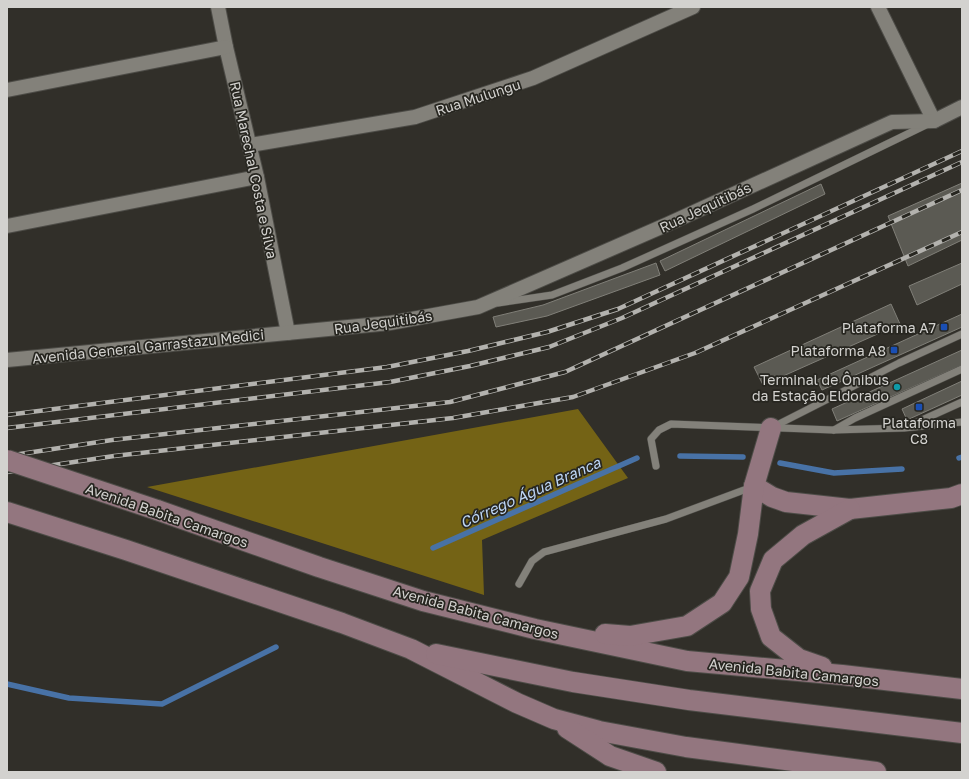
<svg xmlns="http://www.w3.org/2000/svg" width="969" height="779" viewBox="0 0 969 779" font-family="'Golos Text',sans-serif">
	<style>
		.forest { fill: #746315 }
		.lines { fill: none; stroke-linecap: round; stroke-linejoin: round }
		.stream { stroke: #4872a6; stroke-width: 5.5 }
		.building { fill: #5b5a53; stroke: #807f78 }
		.service-casing { stroke: #4d4c47; stroke-width: 8 }
		.minor-casing { stroke: #4d4c47; stroke-width: 16 }
		.secondary-casing { stroke: #4d4c47; stroke-width: 22 }
		.service { stroke: #83817a; stroke-width: 7 }
		.minor { stroke: #83817a; stroke-width: 14 }
		.secondary { stroke: #93767f; stroke-width: 20 }
		.rail-casing { stroke: #b3b2ae; stroke-width: 4.5 }
		.rail { stroke: #272620; stroke-width: 3; stroke-dasharray: 9; stroke-linecap: butt }
		.secondary-bridge-casing { stroke: #4d4c47; stroke-width: 22; stroke-linecap: butt }
		.secondary-bridge { stroke: #93767f; stroke-width: 20 }
		.transit-dot { fill: #1a4fb4; stroke: #272620; stroke-width: 1.5 }
		.culture-dot { fill: #0f9aa8; stroke: #272620; stroke-width: 1.5 }
		.labels { text-anchor: middle; dominant-baseline: central; stroke-width: 3.5; stroke-linejoin: round; paint-order: stroke }
		.street-label { font-size: 14px; fill: #d3d2cf; stroke: #272620 }
		.poi-label { font-size: 14px; fill: #d3d2cf; stroke: #272620; text-anchor: end }
		.water-label { font-size: 15px; font-style: italic; fill: #bdd5f4; stroke: #272620 }
	</style>
	<rect width="100%" height="100%" fill="#312f29"/>
	<polygon class="forest" points="578,409 628,478 482,540 484,595 147,487"/>
	<g class="lines">
		<g class="stream">
			<polyline points="680,456 743,457"/>
			<polyline points="959,458 962,457"/>
			<polyline points="780,463 834,473 902,469"/>
			<polyline points="433,548 637,458"/>
			<polyline points="7,684 69,698 162,704 276,647"/>
		</g>
	</g>
	<g class="building">
		<polygon points="962,183 962,240 908,266 888,216"/>
		<polygon points="821,184 825,194 665,271 660,261"/>
		<polygon points="656,263 660,275 547,316 496,327 493,317 543,305"/>
		<polygon points="962,263 962,284 917,305 909,286"/>
		<polygon points="891,304 900,324 763,385 754,367"/>
		<polygon points="962,314 962,327 822,390 817,380"/>
		<polygon points="962,350 962,365 837,421 832,409"/>
		<polygon points="962,381 962,395 907,420 902,409"/>
	</g>
	<g class="lines">
		<g class="service-casing">
			<g id="service">
				<polyline points="498,303 552,295 622,268 753,209 928,124"/>
				<polyline points="911,425 962,402"/>
				<polyline points="771,428 899,363 962,334"/>
				<polyline points="834,430 855,418 962,369"/>
				<polyline points="656,466 651,439 659,430 671,424 833,430 904,428 962,422"/>
				<polyline points="519,584 532,561 544,552 666,519 752,487"/>
			</g>
		</g>
		<g class="minor-casing">
			<g id="minor">
				<polyline points="218,7 226,47 257,177 288,333"/>
				<polyline points="878,7 934,121"/>
				<polyline points="7,90 226,47"/>
				<polyline points="250,145 415,117 533,78 693,7"/>
				<polyline points="7,226 257,177"/>
				<polyline points="7,360 390,323 478,307 668,224 892,122 934,121 962,107"/>
			</g>
		</g>
		<g class="secondary-casing">
			<g id="secondary">
				<polyline points="754,486 772,497 786,502 850,509 951,498 962,494"/>
				<polyline points="157,510 319,567 423,601 535,629 687,661 842,675 962,689"/>
				<polyline points="7,512 126,550 342,623 411,649 517,703 554,719 599,731 686,747 876,772"/>
				<polyline points="605,634 630,636 687,626 722,603 739,577 748,534 754,486 771,428"/>
				<polyline points="436,654 573,682 689,700 962,733"/>
				<polyline points="822,667 799,659 771,637 761,609 760,591 773,560 803,535 850,509"/>
				<polyline points="567,728 610,756 656,772"/>
			</g>
		</g>
		<use href="#service" class="service"/>
		<use href="#minor" class="minor"/>
		<use href="#secondary" class="secondary"/>
		<g class="rail-casing">
			<g id="rail">
				<polyline points="7,415 387,367 468,351 547,332 618,309 962,151"/>
				<polyline points="7,428 390,382 470,366 549,347 622,318 962,162"/>
				<polyline points="7,456 112,440 450,402 565,372 962,190"/>
				<polyline points="7,472 114,456 453,418 573,397 695,353 962,232"/>
			</g>
		</g>
		<use href="#rail" class="rail"/>
		<g class="secondary-bridge-casing">
			<polyline id="secondary-bridge" points="7,460 157,510"/>
		</g>
		<use href="#secondary-bridge" class="secondary-bridge"/>
	</g>
	<g class="transit-dot">
		<rect x="940" y="323" width="8" height="8" rx="2"/>
		<rect x="890" y="346" width="8" height="8" rx="2"/>
		<rect x="915" y="403" width="8" height="8" rx="2"/>
	</g>
	<circle class="culture-dot" cx="897" cy="387" r="4"/>
	<g class="labels">
		<g class="street-label">
			<text transform="translate(478 97) rotate(-18)">Rua Mulungu</text>
			<text transform="translate(254 170) rotate(78)">Rua Marechal Costa e Silva</text>
			<text transform="translate(705 207) rotate(-25)">Rua Jequitibás</text>
			<text transform="translate(383 322) rotate(-8)">Rua Jequitibás</text>
			<text transform="translate(148 346) rotate(-6)">Avenida General Garrastazu Medici</text>
			<text transform="translate(167 515) rotate(19)">Avenida Babita Camargos</text>
			<text transform="translate(476 612) rotate(15)">Avenida Babita Camargos</text>
			<text transform="translate(794 672) rotate(6)">Avenida Babita Camargos</text>
		</g>
		<g class="poi-label">
			<text x="936" y="327">Plataforma A7</text>
			<text x="886" y="350">Plataforma A8</text>
			<text x="889" y="379">Terminal de Ônibus<tspan x="889" dy="16">da Estação Eldorado</tspan></text>
			<text x="919" y="422" text-anchor="middle">Plataforma<tspan x="919" dy="16">C8</tspan></text>
		</g>
		<g class="water-label">
			<text transform="translate(530 492) rotate(-24)">Córrego Água Branca</text>
		</g>
	</g>
	<rect width="969" height="779" fill="none" stroke="#d3d2cf" stroke-width="16"/>
</svg>
